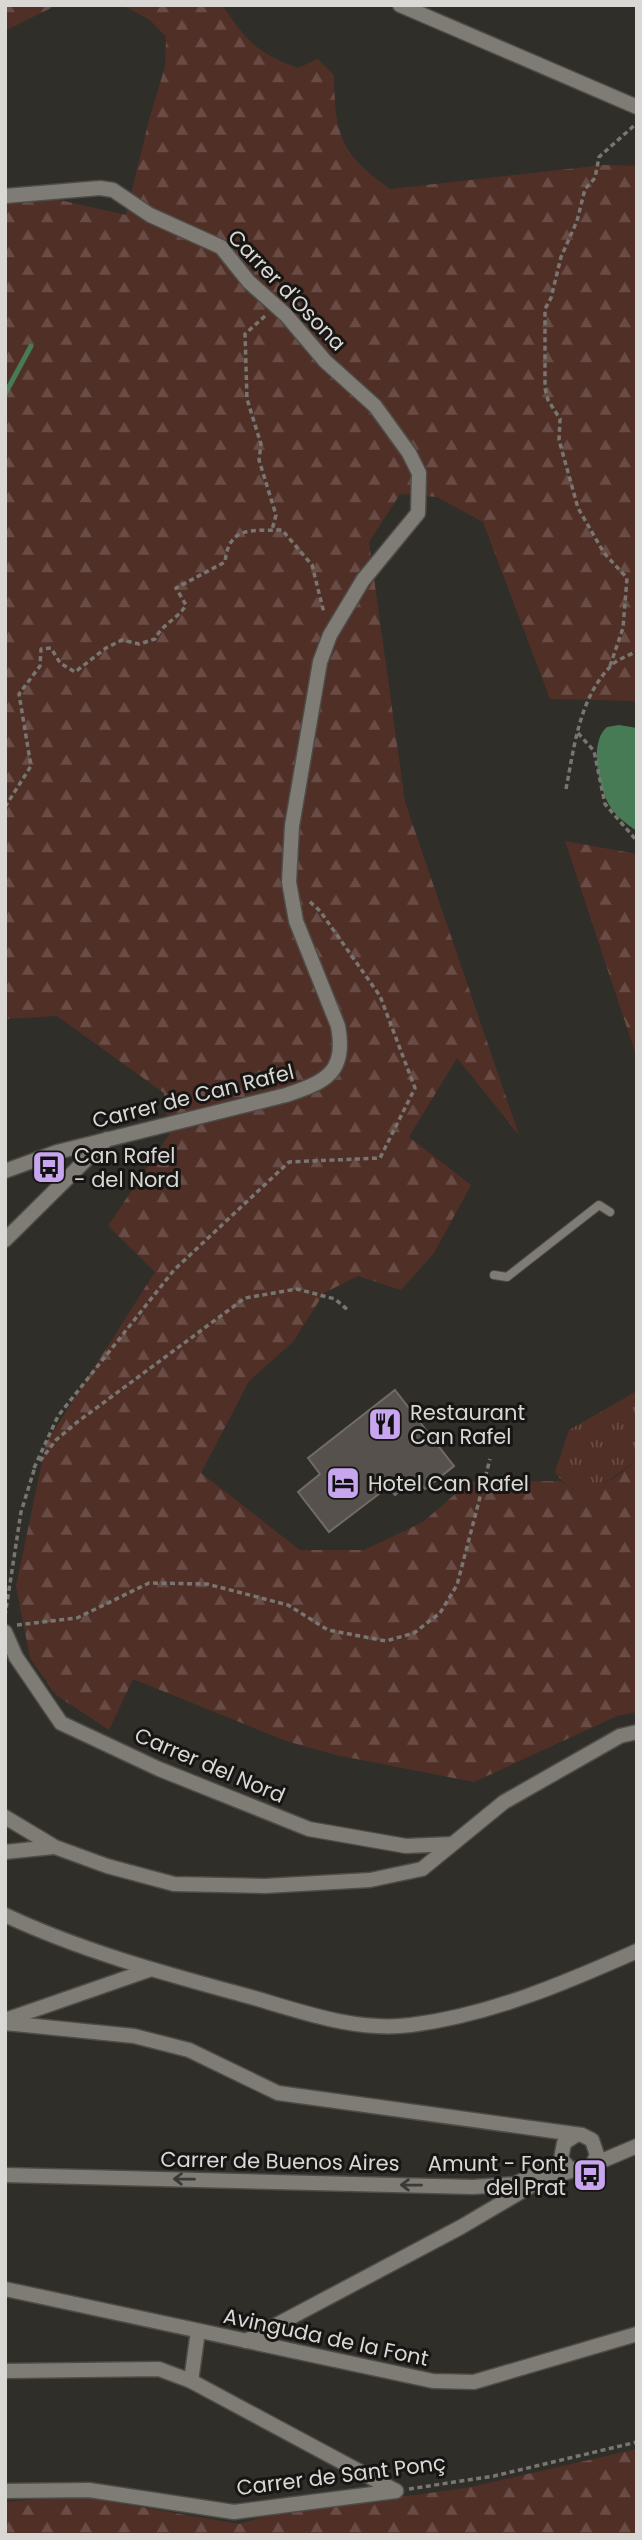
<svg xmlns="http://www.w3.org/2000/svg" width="642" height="2540" viewBox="0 0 642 2540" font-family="Poppins,sans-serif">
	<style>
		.grass { fill: url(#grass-tufts) }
		.forest { fill: url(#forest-firs) }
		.water { fill: #467b55 }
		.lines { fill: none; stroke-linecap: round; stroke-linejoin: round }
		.stream { stroke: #467b55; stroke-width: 5 }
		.building { fill: #56514c; stroke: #716b66; stroke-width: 2 }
		.service-casing { stroke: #4e4c48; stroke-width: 10 }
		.minor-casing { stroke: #4e4c48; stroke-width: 17 }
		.tertiary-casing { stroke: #4e4c48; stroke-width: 17 }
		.path { stroke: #787671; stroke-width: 3.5; stroke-dasharray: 5 3.5; stroke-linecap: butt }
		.service { stroke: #7e7c75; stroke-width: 8 }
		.minor { stroke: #7e7c75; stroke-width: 14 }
		.tertiary { stroke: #7e7c75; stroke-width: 14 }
		.oneway { stroke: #3b3a36 }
		.labels { text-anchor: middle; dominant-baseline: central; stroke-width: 6; stroke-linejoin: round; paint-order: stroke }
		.street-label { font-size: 21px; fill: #d9d8d4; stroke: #171614 }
		.poi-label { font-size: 21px; fill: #d9d8d4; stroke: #171614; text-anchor: start }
	</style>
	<defs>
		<pattern id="grass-tufts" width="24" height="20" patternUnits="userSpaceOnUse" patternTransform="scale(1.75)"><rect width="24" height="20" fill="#502f27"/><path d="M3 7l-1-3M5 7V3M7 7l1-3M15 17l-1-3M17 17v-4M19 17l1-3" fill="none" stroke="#694c45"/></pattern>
		<pattern id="forest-firs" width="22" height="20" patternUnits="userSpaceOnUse" patternTransform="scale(1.75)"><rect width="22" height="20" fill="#502f27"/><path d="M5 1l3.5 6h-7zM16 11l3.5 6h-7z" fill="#694c45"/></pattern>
	</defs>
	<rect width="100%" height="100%" fill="#302e28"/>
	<path class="grass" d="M637,1391V1460C609,1478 582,1513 555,1472L569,1430Z"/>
	<g class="forest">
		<polygon points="5,5 57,5 5,31"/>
		<path d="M123,5H222C248,42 254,51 298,68L318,59L334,75C335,136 340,153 390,189L604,165L637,166V701L550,699L483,522L437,497L400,494L369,542L405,802L519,1135L457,1058L409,1137L471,1185L434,1253L401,1290L358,1276L324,1293L293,1342L249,1381L201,1473L300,1550H364L423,1522L469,1482L560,1481L573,1490L588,1491L613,1479L637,1460V1712L617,1716L474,1782L336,1755L286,1741L133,1679L109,1730L56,1695L30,1658L16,1586L46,1443L155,1272L108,1226L169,1135L164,1093L57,1016L5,1019V195L24,192L126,215L150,116L165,67L166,37L150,20Z"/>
		<polygon points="565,841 637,854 637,1058"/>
		<polygon points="637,2449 637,2535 5,2535 5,2502 76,2496 239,2524 309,2503 416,2495 471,2487"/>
	</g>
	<path class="water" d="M619,725L637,728V831C628,825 617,817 611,808C599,790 588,743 607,727Z"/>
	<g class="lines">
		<polyline class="stream" points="5,394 31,346"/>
	</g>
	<polygon class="building" points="395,1390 454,1466 425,1489 416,1477 395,1495 388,1487 329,1532 298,1492 320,1474 308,1458"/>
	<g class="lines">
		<g class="service-casing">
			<polyline id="service" points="494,1275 507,1277 599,1205 610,1212"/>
		</g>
		<g class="minor-casing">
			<g id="minor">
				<polyline points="400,5 637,107"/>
				<polyline points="5,1240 107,1139"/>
				<polyline points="5,1632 16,1657 61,1723 159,1769 309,1829 406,1846 452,1844"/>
				<polyline points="5,1817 55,1847 107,1866 174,1884 265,1886 370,1880 422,1869 504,1802 620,1736 637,1732"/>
				<polyline points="5,1852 53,1847"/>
				<path d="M5,1915C84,1952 167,1974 251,1997C303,2012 356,2032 411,2025C490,2015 565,1983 637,1951"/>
				<polyline points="5,2020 149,1970"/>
				<polyline points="5,2023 134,2036 189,2050 278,2093 582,2135 592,2140 597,2155 592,2165 584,2171 569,2168 561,2159 564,2143 576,2135"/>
				<polyline points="592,2165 637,2146"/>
				<polyline points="5,2175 473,2187 515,2184 549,2167"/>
				<polyline points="5,2289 433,2381 474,2382 637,2334"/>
				<polyline points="246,2341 461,2227 541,2180 574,2170"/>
				<polyline points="5,2371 159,2369 191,2381 396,2491"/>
				<polyline points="191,2381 198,2331"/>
				<polyline points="5,2491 89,2490 234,2512 396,2491"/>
			</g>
		</g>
		<g class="tertiary-casing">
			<path id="tertiary" d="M5,196L100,188L113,190L150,215L221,247L249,282L286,315L325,361L375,406L409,453L419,473L418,513L363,580L330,635L320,662L292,826L289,882L296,921L338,1026C347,1072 326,1082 286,1095L57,1152L5,1171"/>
		</g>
		<g class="path">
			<polyline points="265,316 245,334 247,399 261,444 259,460 276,515 272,530"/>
			<polyline points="610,666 623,628 627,578 604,553 578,508 559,440 560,419 548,400 545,388 545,309 551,298 561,257 577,221 585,189 595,178 599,157 637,123"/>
			<polyline points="578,733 594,751 605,804 637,841"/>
			<path d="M566,789C574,748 579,700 609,668C615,660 628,656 637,651"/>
			<path d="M5,807L31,766L19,694L40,666L41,649L51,648L60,663L75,672L106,648L122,640L139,644L155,639C163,623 177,620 186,605L176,588L225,562C229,525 252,531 282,530L312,565L324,613"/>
			<polyline points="40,1461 56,1440 76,1423 245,1298 297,1289 335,1299 348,1310"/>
			<polyline points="34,1468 58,1416 174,1270 289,1162 380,1158 415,1088 380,996 320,911 308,900"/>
			<polyline points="5,1616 21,1512 35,1467"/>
			<polyline points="17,1625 77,1618 149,1583 207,1584 288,1605 328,1630 386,1641 414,1633 440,1613 457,1585 490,1459"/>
			<polyline points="409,2489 494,2476 637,2442"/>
		</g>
		<use href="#service" class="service"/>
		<use href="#minor" class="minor"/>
		<use href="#tertiary" class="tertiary"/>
	</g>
	<defs><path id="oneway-shaft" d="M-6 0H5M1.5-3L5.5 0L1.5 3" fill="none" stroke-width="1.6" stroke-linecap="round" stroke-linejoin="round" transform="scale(1.75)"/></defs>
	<g class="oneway">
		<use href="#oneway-shaft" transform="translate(184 2179) rotate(-179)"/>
		<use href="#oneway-shaft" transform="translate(411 2185) rotate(-179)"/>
	</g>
	<defs>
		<g id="bus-square" transform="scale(1.75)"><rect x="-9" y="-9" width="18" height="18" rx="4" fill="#c8a6ef" stroke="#171614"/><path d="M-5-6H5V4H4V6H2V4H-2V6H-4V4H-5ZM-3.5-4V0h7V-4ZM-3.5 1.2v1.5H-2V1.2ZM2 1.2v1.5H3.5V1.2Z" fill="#111"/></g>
		<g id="restaurant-square" transform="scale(1.75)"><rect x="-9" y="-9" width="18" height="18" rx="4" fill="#c8a6ef" stroke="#171614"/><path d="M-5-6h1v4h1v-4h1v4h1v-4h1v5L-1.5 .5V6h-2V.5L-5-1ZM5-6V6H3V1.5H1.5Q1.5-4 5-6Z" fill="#111"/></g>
		<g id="hotel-square" transform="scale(1.75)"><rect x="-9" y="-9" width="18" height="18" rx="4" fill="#c8a6ef" stroke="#171614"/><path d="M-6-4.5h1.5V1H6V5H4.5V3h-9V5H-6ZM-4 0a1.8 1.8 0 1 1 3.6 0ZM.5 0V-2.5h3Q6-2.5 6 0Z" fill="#111"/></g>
	</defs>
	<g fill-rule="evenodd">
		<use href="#bus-square" x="49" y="1167"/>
		<use href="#restaurant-square" x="385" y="1424"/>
		<use href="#hotel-square" x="343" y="1483"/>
		<use href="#bus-square" x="590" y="2175"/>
	</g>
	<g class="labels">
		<g class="street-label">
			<text transform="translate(287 290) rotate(46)">Carrer d'Osona</text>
			<text transform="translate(193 1096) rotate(-14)">Carrer de Can Rafel</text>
			<text transform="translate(210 1765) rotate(23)">Carrer del Nord</text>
			<text transform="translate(280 2161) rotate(1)">Carrer de Buenos Aires</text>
			<text transform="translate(326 2337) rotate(12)">Avinguda de la Font</text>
			<text transform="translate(341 2475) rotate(-7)">Carrer de Sant Ponç</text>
		</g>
		<g class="poi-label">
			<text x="74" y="1155">Can Rafel<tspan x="74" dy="24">- del Nord</tspan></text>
			<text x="410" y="1412">Restaurant<tspan x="410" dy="24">Can Rafel</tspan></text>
			<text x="368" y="1483">Hotel Can Rafel</text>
			<text x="566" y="2163" text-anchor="end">Amunt - Font<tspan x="566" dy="24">del Prat</tspan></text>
		</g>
	</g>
	<rect width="642" height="2540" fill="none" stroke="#d9d8d4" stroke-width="14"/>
</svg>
